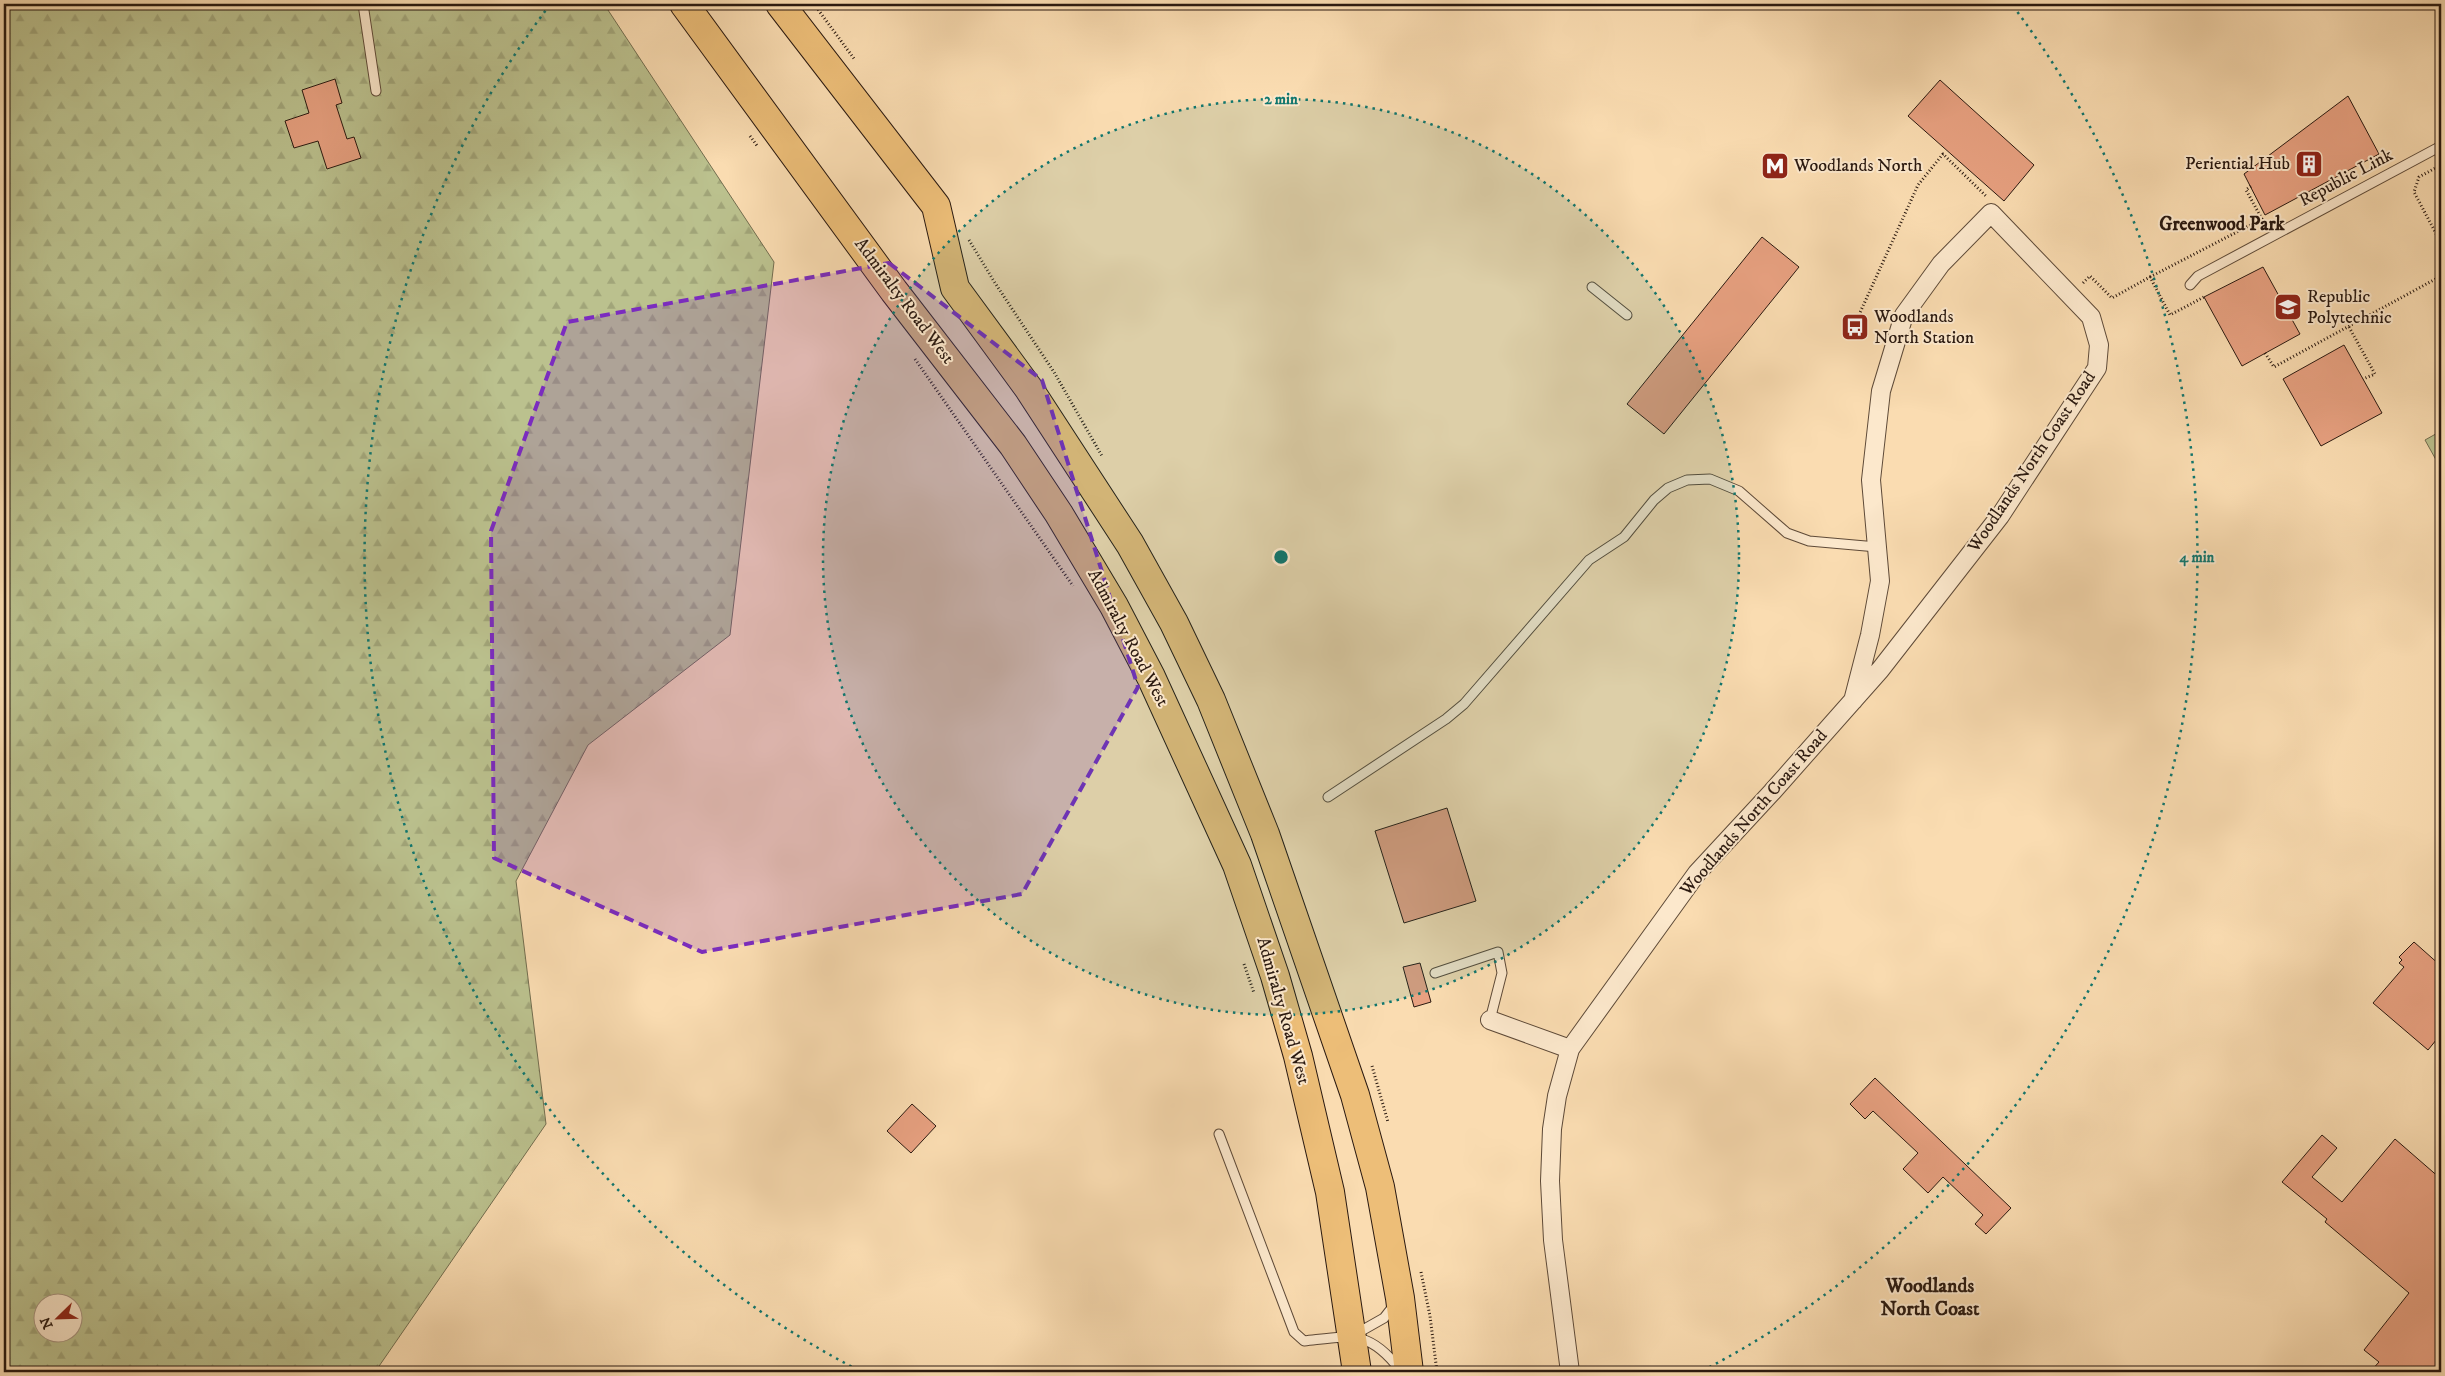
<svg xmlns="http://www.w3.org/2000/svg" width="2445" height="1376" viewBox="0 0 2445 1376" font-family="'IM FELL DW Pica',serif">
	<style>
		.grass { fill: #bbc18e; stroke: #726d4f }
		.forest { fill: url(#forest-firs); stroke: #726d4f; fill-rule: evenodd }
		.building { fill: #e8a181; stroke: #2a1910 }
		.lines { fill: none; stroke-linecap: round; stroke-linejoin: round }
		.lane-casing { stroke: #5e4a38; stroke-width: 11 }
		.street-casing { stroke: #5e4a38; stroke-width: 20 }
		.primary-casing { stroke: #2a1910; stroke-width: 30 }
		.path { stroke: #2a1910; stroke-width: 3; stroke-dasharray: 1 2.5; stroke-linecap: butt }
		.lane { stroke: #fce8cc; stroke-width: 9 }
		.street { stroke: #fce8cc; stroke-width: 18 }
		.primary { stroke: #edbe78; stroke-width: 28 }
		.marked { fill: #7b2cbf; fill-opacity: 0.2; stroke: #7b2cbf; stroke-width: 4; stroke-dasharray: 10 6; stroke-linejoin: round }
		.ring { fill: none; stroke: #0f766e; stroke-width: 2.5; stroke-dasharray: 2.5 5 }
		.labels { text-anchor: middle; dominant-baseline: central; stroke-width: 4; stroke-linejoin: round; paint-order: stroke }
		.poi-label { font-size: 18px; fill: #2a1910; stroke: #fce8cc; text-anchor: start }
		.street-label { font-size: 18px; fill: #2a1910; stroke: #fce8cc }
		.neighbourhood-label { font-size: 19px; font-weight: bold; fill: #2a1910; stroke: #fce8cc }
		.quarter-label { font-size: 20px; font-weight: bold; fill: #2a1910; stroke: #fce8cc }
		.centre { fill: #0f766e; stroke: #fce8cc; stroke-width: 2.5 }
		.ring-label { font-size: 15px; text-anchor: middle; font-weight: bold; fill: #0f766e; stroke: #fce8cc; stroke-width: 4; stroke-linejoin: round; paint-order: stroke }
	</style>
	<defs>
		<pattern id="forest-firs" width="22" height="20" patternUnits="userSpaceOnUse" patternTransform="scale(1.25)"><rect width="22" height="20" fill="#bbc18e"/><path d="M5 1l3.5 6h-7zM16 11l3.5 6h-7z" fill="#a1a579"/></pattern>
	</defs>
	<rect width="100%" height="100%" fill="#fadcb1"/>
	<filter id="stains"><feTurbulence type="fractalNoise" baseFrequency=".004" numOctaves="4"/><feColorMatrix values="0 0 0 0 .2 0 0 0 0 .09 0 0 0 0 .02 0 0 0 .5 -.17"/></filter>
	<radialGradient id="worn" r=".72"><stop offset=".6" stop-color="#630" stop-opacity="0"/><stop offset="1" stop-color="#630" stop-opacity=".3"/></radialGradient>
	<polygon class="grass" points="2441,431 2441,467 2440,467 2425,440"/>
	<path class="forest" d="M4,4H604L774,262L730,635L588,745L516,881L546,1124L375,1372H4ZM42,1304H72V1334H42Z"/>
	<g class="building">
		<polygon points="335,79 342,103 336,105 347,139 354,137 361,158 327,169 318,141 294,148 285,121 309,113 302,90"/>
		<polygon points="1940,80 2034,165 2004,201 1908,116"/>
		<polygon points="2348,96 2379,154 2265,215 2244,174"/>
		<polygon points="1762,237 1799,267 1664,434 1627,404"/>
		<polygon points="2263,267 2300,334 2242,366 2204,297"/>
		<polygon points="2344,345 2382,413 2321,446 2283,379"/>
		<polygon points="1447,808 1476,901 1404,923 1375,831"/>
		<polygon points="2414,942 2441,966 2441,1034 2428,1050 2373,1003 2404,967 2399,963 2402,960 2399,957"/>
		<polygon points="1420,963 1431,1002 1414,1007 1403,967"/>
		<polygon points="1875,1078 2011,1208 1986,1234 1975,1224 1983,1215 1943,1177 1928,1193 1903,1169 1918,1153 1873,1111 1865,1119 1850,1104"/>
		<polygon points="912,1104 936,1126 911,1153 887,1131"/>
		<polygon points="2322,1135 2337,1148 2312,1177 2342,1202 2395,1139 2441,1179 2441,1372 2370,1372 2379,1362 2364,1350 2409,1293 2325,1222 2327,1219 2282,1182"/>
	</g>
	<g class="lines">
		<g class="lane-casing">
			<g id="lane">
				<polyline points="363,4 376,91"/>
				<polyline points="2190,285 2198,276 2441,146"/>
				<polyline points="1592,287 1627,315"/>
				<polyline points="1328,797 1446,719 1464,704 1589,560 1624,537 1654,500 1668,488 1687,480 1710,479 1739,491 1787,533 1809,541 1877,547"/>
				<polyline points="1435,973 1498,952 1502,973 1490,1020"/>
				<path d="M1219,1134L1294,1332L1304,1341C1350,1336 1369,1329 1400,1370"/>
				<polyline points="1354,1335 1384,1318 1395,1304"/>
			</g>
		</g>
		<g class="street-casing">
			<g id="street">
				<polyline points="1490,1020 1570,1049"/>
				<polyline points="1570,1372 1553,1240 1550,1181 1552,1129 1557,1096 1570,1049 1697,873 1772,792 1880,670 2000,516 2097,368 2099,345 2091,317 1991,213 1941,264 1904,315 1881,391 1871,480 1880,581 1870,635 1853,701"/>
			</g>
		</g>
		<g class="primary-casing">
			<g id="primary">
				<polyline points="684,4 894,291 1013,445 1059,514 1114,606 1151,677 1237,865 1275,976 1298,1056 1330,1192 1357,1372"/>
				<polyline points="780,4 936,206 955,288 1029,389 1130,544 1174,623 1211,700 1265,834 1355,1095 1380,1187 1400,1298 1409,1372"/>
			</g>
		</g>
		<g class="path">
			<polyline points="814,4 855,60"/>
			<polyline points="750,136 758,147"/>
			<polyline points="2441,165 2419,177 2414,192 2441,243"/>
			<polyline points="969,240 995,283 1054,372 1102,456"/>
			<polyline points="2150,277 2262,219 2246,190 2251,186"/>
			<polyline points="2083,283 2090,276 2112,298 2150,277 2170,315 2204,297"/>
			<polyline points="2349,327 2375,374 2363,379"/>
			<polyline points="1853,328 1918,185 1943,154 1987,197"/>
			<polyline points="2265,353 2274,367 2441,276"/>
			<polyline points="915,359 1073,586"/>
			<polyline points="1244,964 1254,993"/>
			<polyline points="1372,1066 1388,1122"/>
			<polyline points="1421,1272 1430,1316 1437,1372"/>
		</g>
		<use href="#lane" class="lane"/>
		<use href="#street" class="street"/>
		<use href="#primary" class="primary"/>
	</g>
	<path class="marked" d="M889,263L1042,380L1138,687L1022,894L702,952L494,858L491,531L567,322Z"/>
	<circle cx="1281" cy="557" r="458" fill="#0f766e" fill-opacity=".12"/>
	<g class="ring">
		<circle cx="1281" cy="557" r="458"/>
		<path d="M858 1370A916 916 0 0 1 549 6M2013 6A916 916 0 0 1 1704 1370"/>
	</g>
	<defs>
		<g id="building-square" transform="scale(1.4375)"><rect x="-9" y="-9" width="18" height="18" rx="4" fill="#8f2418" stroke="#fce8cc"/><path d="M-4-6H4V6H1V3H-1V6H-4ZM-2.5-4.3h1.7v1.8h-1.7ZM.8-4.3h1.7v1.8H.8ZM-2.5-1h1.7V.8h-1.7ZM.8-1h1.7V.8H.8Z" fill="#fff"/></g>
		<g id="metro-square" transform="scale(1.4375)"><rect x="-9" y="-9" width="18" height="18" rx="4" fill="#8f2418" stroke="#fce8cc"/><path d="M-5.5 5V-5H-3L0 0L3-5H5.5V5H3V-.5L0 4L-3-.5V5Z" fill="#fff"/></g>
		<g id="university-square" transform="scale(1.4375)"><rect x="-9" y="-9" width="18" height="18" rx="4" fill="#8f2418" stroke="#fce8cc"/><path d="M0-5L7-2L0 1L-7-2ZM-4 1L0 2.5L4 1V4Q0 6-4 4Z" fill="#fff"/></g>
		<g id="bus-square" transform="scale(1.4375)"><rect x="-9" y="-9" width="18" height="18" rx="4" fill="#8f2418" stroke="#fce8cc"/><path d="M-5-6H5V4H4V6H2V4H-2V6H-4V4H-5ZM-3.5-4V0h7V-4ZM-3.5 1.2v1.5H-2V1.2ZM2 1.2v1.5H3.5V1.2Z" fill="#fff"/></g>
	</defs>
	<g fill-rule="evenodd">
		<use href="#building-square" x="2309" y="164"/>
		<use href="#metro-square" x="1775" y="166"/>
		<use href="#university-square" x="2288" y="307"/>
		<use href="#bus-square" x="1855" y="327"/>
	</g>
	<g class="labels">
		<g class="poi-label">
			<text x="2290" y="164" text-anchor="end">Periential Hub</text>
			<text x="1794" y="166">Woodlands North</text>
			<text x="2307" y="297">Republic<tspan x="2307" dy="21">Polytechnic</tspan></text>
			<text x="1874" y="317">Woodlands<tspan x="1874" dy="21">North Station</tspan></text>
		</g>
		<g class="street-label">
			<text transform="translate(2346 178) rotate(-28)">Republic Link</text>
			<text transform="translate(904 301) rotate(53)">Admiralty Road West</text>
			<text transform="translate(2032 462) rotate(-56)">Woodlands North Coast Road</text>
			<text transform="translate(1128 638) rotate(62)">Admiralty Road West</text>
			<text transform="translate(1754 813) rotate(-49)">Woodlands North Coast Road</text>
			<text transform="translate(1283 1011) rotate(74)">Admiralty Road West</text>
		</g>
		<g class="neighbourhood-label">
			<text x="2222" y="224">Greenwood Park</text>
		</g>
		<g class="quarter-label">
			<text x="1930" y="1286">Woodlands<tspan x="1930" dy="23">North Coast</tspan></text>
		</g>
	</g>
	<circle cx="1281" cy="557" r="8" class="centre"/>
	<g class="ring-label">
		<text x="1281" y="104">2 min</text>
		<text x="2197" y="562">4 min</text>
	</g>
	<rect width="2445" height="1376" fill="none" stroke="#fadcb1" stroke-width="20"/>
	<rect x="5" y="5" width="2435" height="1366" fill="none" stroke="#2a1910" stroke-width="2.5"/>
	<rect x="10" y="10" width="2425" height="1356" fill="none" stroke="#2a1910"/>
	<g transform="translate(58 1318) rotate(247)"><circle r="24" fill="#fce8cc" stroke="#a89581"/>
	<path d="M0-4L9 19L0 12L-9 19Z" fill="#8f2418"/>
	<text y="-8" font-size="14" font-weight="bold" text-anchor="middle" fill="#2a1910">N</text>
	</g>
	<rect width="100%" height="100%" filter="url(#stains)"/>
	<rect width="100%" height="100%" fill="url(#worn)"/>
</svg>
